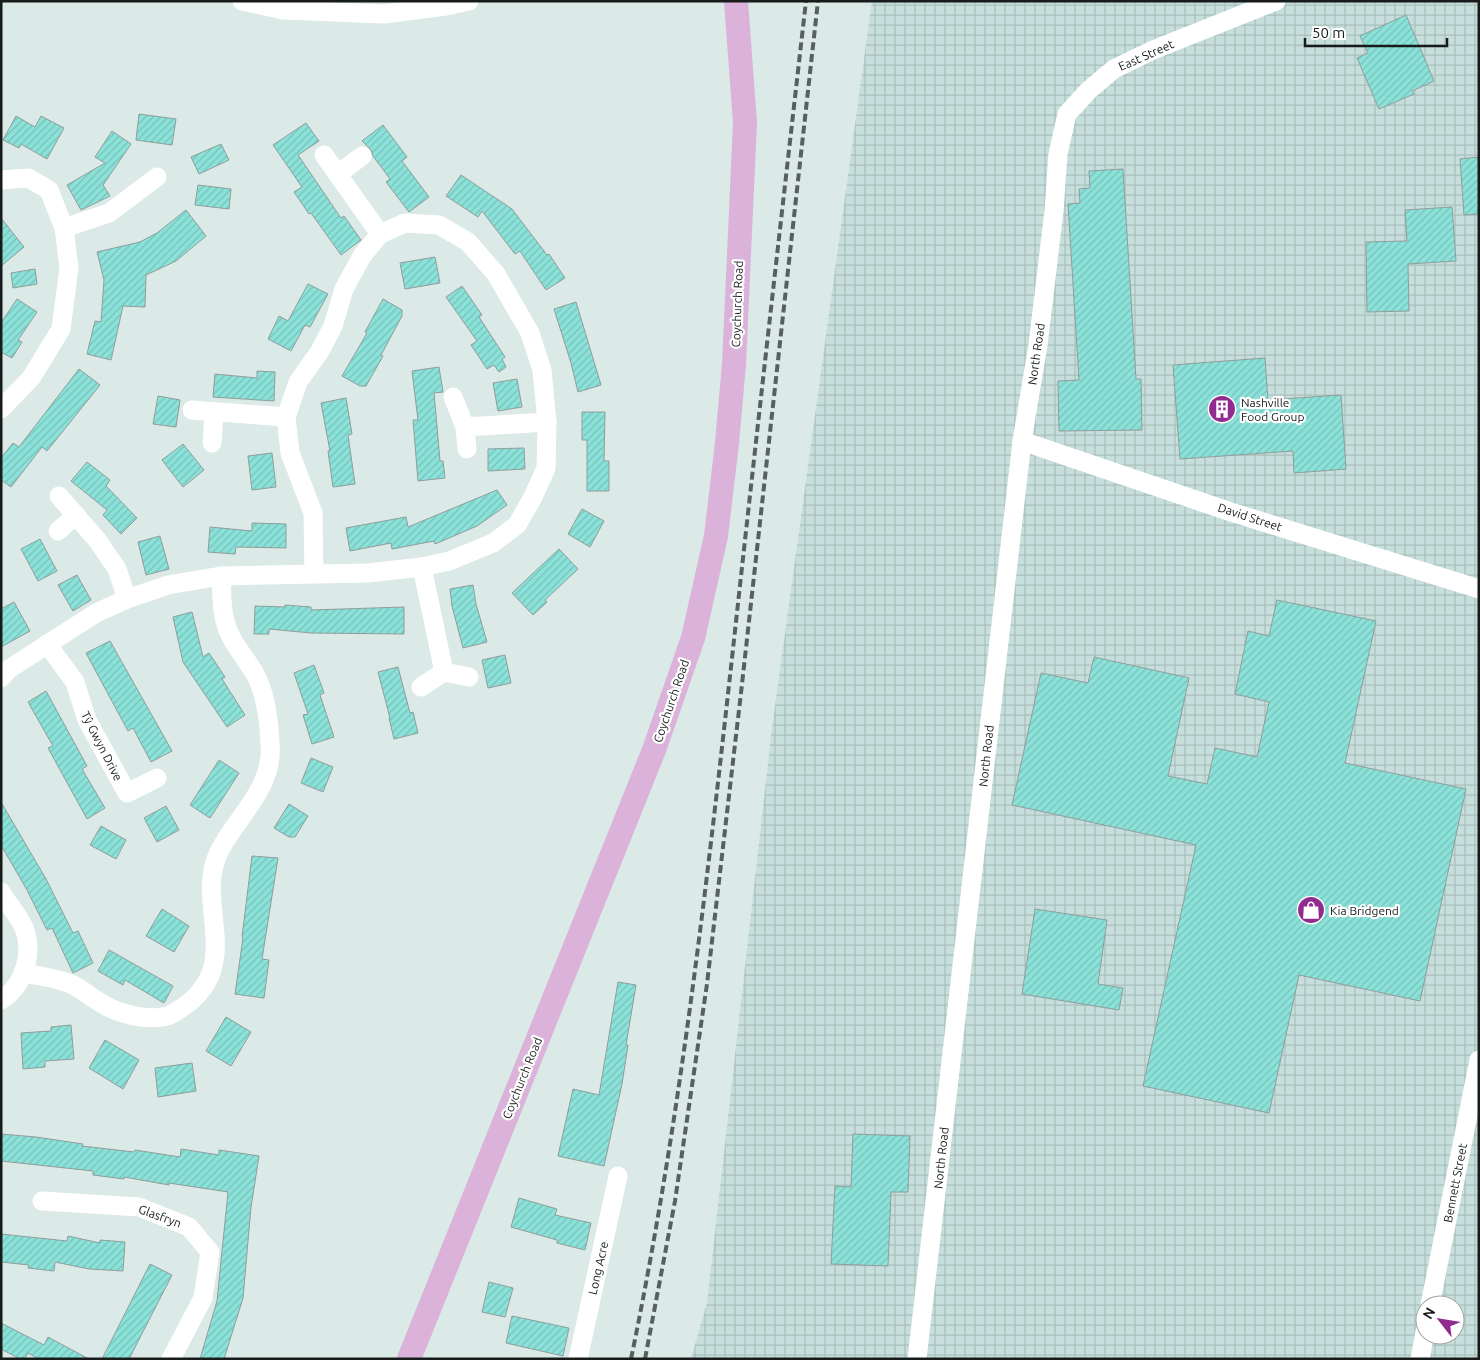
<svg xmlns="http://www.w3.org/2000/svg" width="1480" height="1360" viewBox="0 0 1480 1360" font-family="Ubuntu,sans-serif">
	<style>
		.industrial { fill: url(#industrial-grid); fill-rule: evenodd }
		.building { fill: url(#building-hatch); stroke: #8f9d9b }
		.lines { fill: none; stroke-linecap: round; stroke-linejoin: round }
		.minor { stroke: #fff; stroke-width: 19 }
		.major { stroke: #dbb2d9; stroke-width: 24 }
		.rail { stroke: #58605f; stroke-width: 4; stroke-dasharray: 8 4; stroke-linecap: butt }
		.labels { text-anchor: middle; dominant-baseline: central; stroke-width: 4.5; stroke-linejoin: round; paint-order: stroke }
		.street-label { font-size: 12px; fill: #171c1b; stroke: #fff }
		.poi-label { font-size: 12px; fill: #171c1b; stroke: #fff; text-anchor: start }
	</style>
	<defs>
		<pattern id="industrial-grid" width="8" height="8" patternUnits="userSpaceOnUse" patternTransform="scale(1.25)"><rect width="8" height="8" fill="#c7dfdc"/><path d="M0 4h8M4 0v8" fill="none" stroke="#aabfbc"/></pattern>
		<pattern id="building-hatch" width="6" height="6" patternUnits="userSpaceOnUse" patternTransform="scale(1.25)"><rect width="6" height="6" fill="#8be2d9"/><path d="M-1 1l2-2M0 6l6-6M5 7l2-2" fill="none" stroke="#77c1ba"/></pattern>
	</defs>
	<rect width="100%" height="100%" fill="#dbe9e7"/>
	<path class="industrial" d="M872,1H1479V1359H691L707,1303L772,728ZM1425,1305H1455V1335H1425Z"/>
	<g class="building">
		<polygon points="1406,15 1434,81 1412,91 1414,94 1379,109 1357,58 1368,53 1360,36"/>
		<polygon points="139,114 176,119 172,145 136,140"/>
		<polygon points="16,116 35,127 41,116 64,128 47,159 21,144 19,148 3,140"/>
		<polygon points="306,123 319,141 298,155 341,218 344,216 361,240 341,255 311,213 309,214 294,192 302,187 273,145"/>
		<polygon points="383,125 407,157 402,161 429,197 409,212 386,182 390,179 373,156 371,150 362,141"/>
		<polygon points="112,131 131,144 103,185 110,196 81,210 67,185 105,163 95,157"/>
		<polygon points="221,144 229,160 199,174 191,157"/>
		<polygon points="1479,157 1479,214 1464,215 1460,159"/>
		<polygon points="1123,169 1136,379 1141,379 1142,430 1059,431 1058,381 1079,380 1068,204 1080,203 1079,189 1090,188 1089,171"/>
		<polygon points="461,175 512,209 547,255 549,254 565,278 546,290 520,251 515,254 482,211 478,217 446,196"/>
		<polygon points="198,185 231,189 229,209 195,205"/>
		<polygon points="1452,207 1456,261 1408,264 1409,311 1367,312 1366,242 1407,241 1405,210"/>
		<polygon points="186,210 206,236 176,261 146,275 145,307 123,306 111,360 87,354 95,321 101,322 104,280 97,252 140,242 157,233"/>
		<polygon points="1,218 24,247 1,266"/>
		<polygon points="435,257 440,283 405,289 400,263"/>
		<polygon points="35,269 37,284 13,288 11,273"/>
		<polygon points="308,284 328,294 310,327 305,325 291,351 268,339 279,316 288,321"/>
		<polygon points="462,286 482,315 479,317 505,357 502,359 506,367 499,372 494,365 487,369 471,345 477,341 446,297"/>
		<polygon points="17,299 37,312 18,340 22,342 12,358 1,352 1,323"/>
		<polygon points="383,299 402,310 402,316 381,355 383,356 366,386 360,386 342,376 367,333 365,332"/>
		<polygon points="576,302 601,385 578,392 571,363 554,309"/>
		<polygon points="1265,358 1268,400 1341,395 1346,469 1294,473 1293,451 1180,459 1173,365"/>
		<polygon points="439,367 443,392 434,393 440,461 443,461 445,478 418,481 413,420 418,420 412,371"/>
		<polygon points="79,369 100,385 47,451 42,447 11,487 1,480 1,458 13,443 19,447"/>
		<polygon points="257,371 275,372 274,401 213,397 215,374 257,378"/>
		<polygon points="517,379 522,407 498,411 493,383"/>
		<polygon points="158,396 180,400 176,427 153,424"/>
		<polygon points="346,398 352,434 348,435 355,484 333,487 328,451 330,451 321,403"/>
		<polygon points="582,412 605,412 604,461 609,461 609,491 587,491 587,440 582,440"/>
		<polygon points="183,444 204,470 183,487 162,460"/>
		<polygon points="524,448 525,469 488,471 488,449"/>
		<polygon points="272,453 276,487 252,490 248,456"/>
		<polygon points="87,462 110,480 106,486 137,518 121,534 103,515 107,510 71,481"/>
		<polygon points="497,490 507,505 477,526 435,544 434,541 392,549 391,543 350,551 346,528 406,517 408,527"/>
		<polygon points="582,509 604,521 590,547 568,534"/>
		<polygon points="252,523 286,524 286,548 236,547 235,554 208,552 210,527 252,531"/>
		<polygon points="160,536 169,569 146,575 138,542"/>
		<polygon points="40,539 57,571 38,581 21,549"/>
		<polygon points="559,549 578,569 545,600 547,602 533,615 512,593"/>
		<polygon points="77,575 91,600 73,611 58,585"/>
		<polygon points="473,585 476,604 487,642 463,648 452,606 450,589"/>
		<polygon points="1277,600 1376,621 1345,763 1466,789 1420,1001 1299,975 1269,1113 1143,1086 1196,845 1012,805 1041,673 1088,683 1094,657 1189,678 1168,776 1207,784 1215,748 1257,757 1269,702 1235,694 1248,631 1269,636"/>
		<polygon points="14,602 30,631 1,647 1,609"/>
		<polygon points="285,605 311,607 311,610 404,607 404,634 311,633 269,629 269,634 254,634 255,606 285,607"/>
		<polygon points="192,612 203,657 209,653 225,677 222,679 245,715 227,727 183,662 173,617"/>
		<polygon points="110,641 172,751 151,762 133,728 128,731 86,653"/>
		<polygon points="505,655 511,683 488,688 482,660"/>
		<polygon points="314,665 324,693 320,695 334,737 312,744 303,715 308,714 294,673"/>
		<polygon points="398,667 410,713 413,712 418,733 394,739 389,718 390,718 378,672"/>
		<polygon points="46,691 87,766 82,769 105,808 87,819 48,748 53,746 28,702"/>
		<polygon points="311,758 333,767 323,792 301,783"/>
		<polygon points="219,760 239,773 210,818 190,805"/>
		<polygon points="1,802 46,879 73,933 78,931 93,963 73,973 52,928 47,930 27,890 1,845"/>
		<polygon points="289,804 308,816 295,837 289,837 274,828"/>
		<polygon points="166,806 179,830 157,842 144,818"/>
		<polygon points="101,826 126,840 116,859 90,845"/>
		<polygon points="252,856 278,858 262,959 269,960 264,998 235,994 243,938 242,937"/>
		<polygon points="162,909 189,926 174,952 146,936"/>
		<polygon points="1035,909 1107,920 1098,984 1123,988 1119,1010 1022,994"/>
		<polygon points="109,950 173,986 164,1003 125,980 123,985 98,971"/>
		<polygon points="618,982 636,985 626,1045 628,1045 622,1084 604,1166 558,1156 573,1089 599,1095"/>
		<polygon points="226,1017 251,1032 231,1066 206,1051"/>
		<polygon points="71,1025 74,1059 45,1061 45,1067 23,1069 21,1033 51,1031 51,1027"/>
		<polygon points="105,1040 139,1060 123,1089 89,1068"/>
		<polygon points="192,1063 196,1091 158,1097 155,1068"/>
		<polygon points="1,1134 36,1137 83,1144 82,1146 134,1152 135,1150 180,1157 181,1149 219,1155 219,1150 259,1156 251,1207 243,1298 224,1359 200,1359 217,1301 228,1192 169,1183 169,1185 124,1177 124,1179 93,1175 93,1171 1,1161"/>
		<polygon points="853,1134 910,1136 908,1192 891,1192 888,1266 831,1264 835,1186 851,1187"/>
		<polygon points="519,1198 557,1209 555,1215 591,1223 585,1250 557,1243 557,1240 511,1227"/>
		<polygon points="1,1234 67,1241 68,1236 100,1243 100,1240 125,1242 123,1271 89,1269 55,1262 54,1271 28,1268 29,1265 1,1262"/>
		<polygon points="150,1264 172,1275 151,1316 129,1359 102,1359"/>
		<polygon points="489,1282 513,1288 505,1317 482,1312"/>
		<polygon points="512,1316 569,1328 563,1356 506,1343"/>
		<polygon points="1,1323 44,1345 48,1337 89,1359 36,1359 37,1358 28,1353 25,1359 20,1359 1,1349"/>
	</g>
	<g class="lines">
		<g class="minor">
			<polyline points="242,1 283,10 384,14 446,6 469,1"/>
			<polyline points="324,155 380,234"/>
			<polyline points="338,174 362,156"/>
			<polyline points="1,180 28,178 49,190 64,228 69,268 61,329 31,378 1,409"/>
			<polyline points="64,228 109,213 157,177"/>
			<polyline points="453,397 465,427 467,449"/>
			<polyline points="192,410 286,417"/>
			<polyline points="465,427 547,422"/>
			<polyline points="1022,441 1231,512 1479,589"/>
			<polyline points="212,443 214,412"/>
			<polyline points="59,496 98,541 117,569 127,599"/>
			<polyline points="58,531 76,515"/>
			<polyline points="422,567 444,672"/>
			<polyline points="47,644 75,682 87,720 127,793 157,778"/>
			<polyline points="1,678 9,669 96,613 127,599 168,585 221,576 367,573 422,567 449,561 493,543 517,525 533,497 546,468 547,422 542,370 530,333 496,274 468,242 439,225 405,223 380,234 362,256 344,289 333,326 320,351 298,382 286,417 290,453 313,513 314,574"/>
			<polyline points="421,687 444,672 469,677"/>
			<path d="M1,892C8,904 19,916 24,928C34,953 24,986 1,1000"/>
			<path d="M23,973C40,976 56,978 71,984C84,990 94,1000 106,1006C121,1014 144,1020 162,1017C172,1016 183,1007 191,1001C240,959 196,902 218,854C235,817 274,790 270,743C269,720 266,694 255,674C245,656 230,642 225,621C221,607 222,590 221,576"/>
			<polyline points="42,1201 139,1207 189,1227 210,1252 203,1298 171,1359"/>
			<polyline points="1430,1305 1479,1060"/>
			<polyline points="578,1359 618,1176"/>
			<polyline points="917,1359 1022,441 1038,345 1054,211 1058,154 1067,114 1089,90 1114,69 1153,50 1276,1"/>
			<polyline points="1420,1359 1425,1332"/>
		</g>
		<polyline class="major" points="409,1359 654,750 693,638 716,536 727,443 734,364 745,123 736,1"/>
		<g class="rail">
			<path d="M631,1359C679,1127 706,892 732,658C756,439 781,220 806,1"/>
			<polyline points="645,1359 675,1201 707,984 741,693 818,1"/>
		</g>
	</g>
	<defs>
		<g id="building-disc" transform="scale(1.4375)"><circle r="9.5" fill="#922b90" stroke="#fff"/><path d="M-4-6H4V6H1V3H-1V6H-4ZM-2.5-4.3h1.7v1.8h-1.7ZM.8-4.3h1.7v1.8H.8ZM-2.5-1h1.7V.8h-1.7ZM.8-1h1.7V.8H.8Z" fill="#fff"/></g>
		<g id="shop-disc" transform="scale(1.4375)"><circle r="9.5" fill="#922b90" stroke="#fff"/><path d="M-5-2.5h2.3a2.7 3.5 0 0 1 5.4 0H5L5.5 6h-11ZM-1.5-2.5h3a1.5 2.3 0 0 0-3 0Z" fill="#fff"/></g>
	</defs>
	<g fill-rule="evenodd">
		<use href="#building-disc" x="1222" y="409"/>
		<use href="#shop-disc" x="1311" y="910"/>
	</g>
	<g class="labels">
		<g class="street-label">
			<text transform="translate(1146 55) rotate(-24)">East Street</text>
			<text transform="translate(737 304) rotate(-88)">Coychurch Road</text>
			<text transform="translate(1036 354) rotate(-82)">North Road</text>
			<text transform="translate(1250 517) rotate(18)">David Street</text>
			<text transform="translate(671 701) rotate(-71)">Coychurch Road</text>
			<text transform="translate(102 746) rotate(63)">Tŷ Gwyn Drive</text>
			<text transform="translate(986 756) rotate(-84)">North Road</text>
			<text transform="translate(522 1078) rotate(-68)">Coychurch Road</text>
			<text transform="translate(941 1158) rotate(-84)">North Road</text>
			<text transform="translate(1455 1183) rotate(-79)">Bennett Street</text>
			<text transform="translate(160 1216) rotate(20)">Glasfryn</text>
			<text transform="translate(598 1268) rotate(-77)">Long Acre</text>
		</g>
		<g class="poi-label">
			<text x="1241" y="402">Nashville<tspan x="1241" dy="14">Food Group</tspan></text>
			<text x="1330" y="910">Kia Bridgend</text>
		</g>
	</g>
	<rect width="1480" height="1360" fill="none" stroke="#171c1b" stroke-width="5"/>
	<g transform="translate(1440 1320) rotate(301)"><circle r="24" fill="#ffffff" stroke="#a2a4a4"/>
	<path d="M0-4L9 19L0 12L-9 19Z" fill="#922b90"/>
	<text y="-8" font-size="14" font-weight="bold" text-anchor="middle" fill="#171c1b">N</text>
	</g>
	<path d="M1305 38v8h142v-8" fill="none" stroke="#171c1b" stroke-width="2.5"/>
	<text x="1312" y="38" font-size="15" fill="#171c1b" stroke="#ffffff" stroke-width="4" paint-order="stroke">50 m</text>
</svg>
